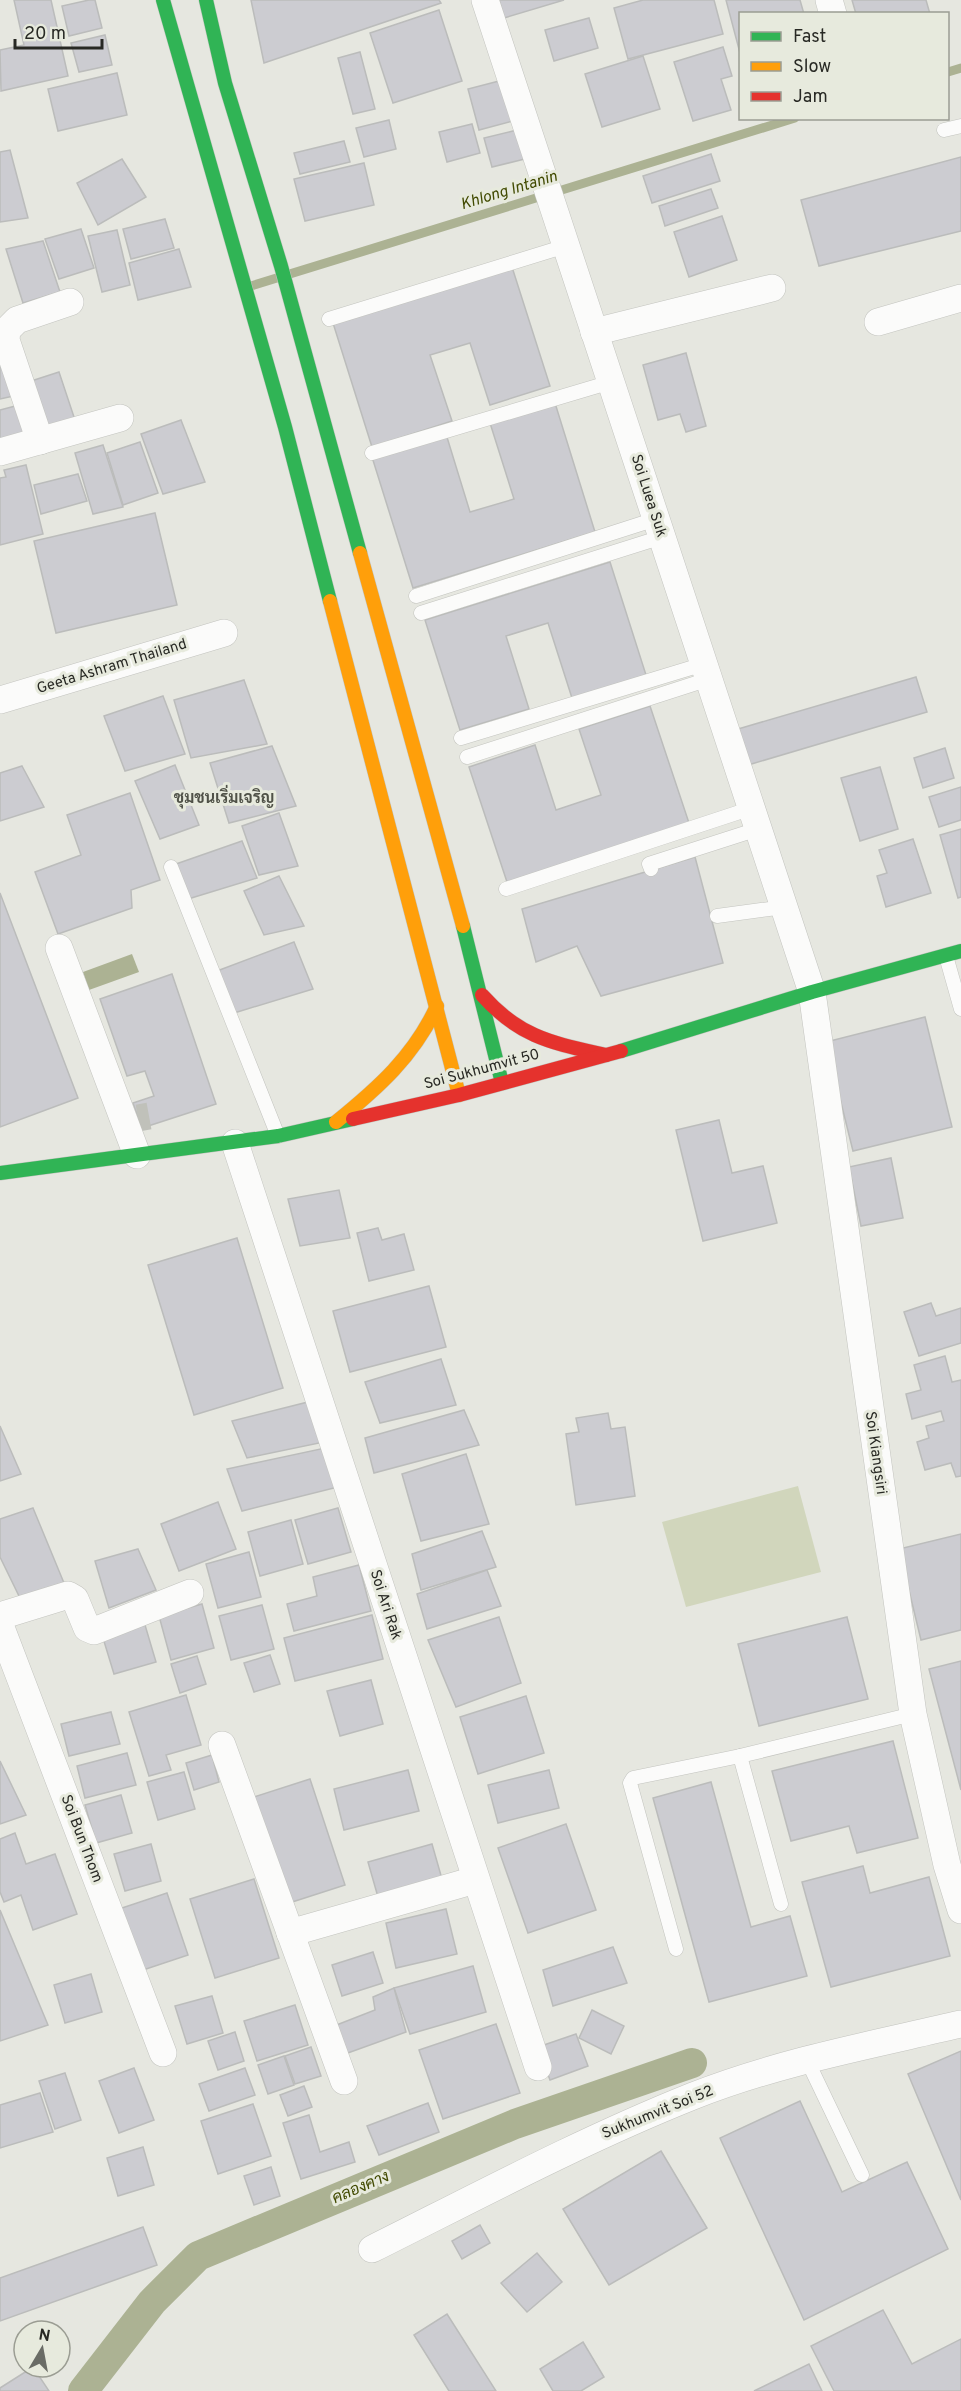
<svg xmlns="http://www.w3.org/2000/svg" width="961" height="2391" viewBox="0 0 961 2391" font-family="Overpass,Sarabun,sans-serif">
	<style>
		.green { fill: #d1d6bc }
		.water { fill: #acb293 }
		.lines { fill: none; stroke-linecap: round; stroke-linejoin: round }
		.stream { stroke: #acb293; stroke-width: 9 }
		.canal { stroke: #acb293; stroke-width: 30 }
		.building { fill: #ccccd1; stroke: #bbbcbb; stroke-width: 1.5 }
		.street-tunnel { stroke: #c0c1ba; stroke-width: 27; stroke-dasharray: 27 14; stroke-linecap: butt }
		.lane-casing { stroke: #c3c4bf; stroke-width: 15 }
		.street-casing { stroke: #c3c4bf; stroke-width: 28 }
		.fast-casing { stroke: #c3c4bf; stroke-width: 15 }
		.slow-casing { stroke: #c3c4bf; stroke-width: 15 }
		.jam-casing { stroke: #c3c4bf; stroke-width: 15 }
		.lane { stroke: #fbfbfa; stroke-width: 14 }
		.street { stroke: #fbfbfa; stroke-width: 27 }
		.fast { stroke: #30b455; stroke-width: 14 }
		.slow { stroke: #ff9f0a; stroke-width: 14 }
		.jam { stroke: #e5322d; stroke-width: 14 }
		.labels { text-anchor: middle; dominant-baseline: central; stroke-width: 6; stroke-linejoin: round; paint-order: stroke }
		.street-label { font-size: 15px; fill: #282924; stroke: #e7eadd }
		.water-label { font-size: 16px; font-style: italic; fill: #414a00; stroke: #e7eadd }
		.neighbourhood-label { font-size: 16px; font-weight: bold; fill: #4f5147; stroke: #e7eadd }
	</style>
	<rect width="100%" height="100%" fill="#e6e7e0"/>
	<polygon class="green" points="798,1486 821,1572 686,1607 662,1522"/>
	<polygon class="water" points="132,954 139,972 89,990 83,972"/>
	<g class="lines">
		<g class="stream">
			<polyline points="948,72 961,68"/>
			<polyline points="251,286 795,118"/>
		</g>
		<polyline class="canal" points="83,2391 152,2302 198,2256 515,2124 692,2063"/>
	</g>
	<g class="building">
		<polygon points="14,0 51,0 68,76 1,91 0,50 24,45"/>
		<polygon points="89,0 95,0 102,28 69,36 62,6"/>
		<polygon points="251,0 439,0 441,3 264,63"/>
		<polygon points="499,0 564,0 504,18"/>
		<polygon points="643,0 714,0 723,34 628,59 614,8"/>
		<polygon points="726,0 800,0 804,14 740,14 740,53"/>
		<polygon points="852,0 926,0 930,14 856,14"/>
		<polygon points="439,10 462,81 393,103 370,33"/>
		<polygon points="589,18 598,48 554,61 545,30"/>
		<polygon points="105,35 112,65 79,72 71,43"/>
		<polygon points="723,47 732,76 721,79 731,110 693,121 674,62"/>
		<polygon points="360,52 375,109 353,114 338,58"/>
		<polygon points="643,56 660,109 602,127 585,74"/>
		<polygon points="117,73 127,115 58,131 48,89"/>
		<polygon points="503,80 513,121 479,130 468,89"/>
		<polygon points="389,120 396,149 364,157 356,128"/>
		<polygon points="472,124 480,153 447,162 439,132"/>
		<polygon points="517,130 525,159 492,167 484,138"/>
		<polygon points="344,141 350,162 300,174 294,153"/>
		<polygon points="10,150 28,218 0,222 0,152"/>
		<polygon points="711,154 720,181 652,203 643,176"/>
		<polygon points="961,157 961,231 819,266 801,200"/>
		<polygon points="122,159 146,197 98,225 77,183"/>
		<polygon points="364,163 374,205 305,221 294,179"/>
		<polygon points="711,189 718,208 665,226 659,206"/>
		<polygon points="722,216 737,260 689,277 674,232"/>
		<polygon points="165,219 174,248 131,259 123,229"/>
		<polygon points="81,229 94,268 59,279 45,239"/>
		<polygon points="117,230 130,285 102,292 88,236"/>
		<polygon points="43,241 60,292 23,303 6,249"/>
		<polygon points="179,249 191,287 138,300 129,263"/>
		<polygon points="512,267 550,386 490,405 470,343 430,355 452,421 372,447 333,323"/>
		<polygon points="686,353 706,426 686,432 680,414 658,420 643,365"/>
		<polygon points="0,362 18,395 0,399"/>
		<polygon points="59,372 76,423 42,435 25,383"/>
		<polygon points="555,403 595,532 413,588 372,457 446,434 470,512 514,499 490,423"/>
		<polygon points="23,404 34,435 0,445 0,410"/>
		<polygon points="181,420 205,482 163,494 141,434"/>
		<polygon points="140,442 158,493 123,505 107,453"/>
		<polygon points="103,445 123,507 93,514 75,453"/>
		<polygon points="26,465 43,534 0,545 0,478 6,477 4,470"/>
		<polygon points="78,474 87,501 41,514 34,485"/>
		<polygon points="155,513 177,605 56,633 34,541"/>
		<polygon points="610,562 646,675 572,698 548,623 506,636 529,709 460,730 425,620"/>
		<polygon points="916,677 927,712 748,765 738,729"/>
		<polygon points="244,680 267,744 191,758 174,700"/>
		<polygon points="163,696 185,754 125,771 104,716"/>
		<polygon points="650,706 689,823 507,882 469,767 535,745 556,810 601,795 579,729"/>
		<polygon points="272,746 296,806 229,823 210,763"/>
		<polygon points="945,748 954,778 923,788 914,758"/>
		<polygon points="175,765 199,825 160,839 135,781"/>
		<polygon points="22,766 44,807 0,821 0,773"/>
		<polygon points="880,767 898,829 860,841 841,778"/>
		<polygon points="961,787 961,820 939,827 929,797"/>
		<polygon points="130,793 160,880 131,890 132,908 58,934 35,872 81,855 67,815"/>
		<polygon points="279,813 298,866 259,875 242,826"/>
		<polygon points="961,829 961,897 958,898 940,835"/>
		<polygon points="913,839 931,893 886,907 877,876 887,873 879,850"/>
		<polygon points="242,841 257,878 188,899 176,864"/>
		<polygon points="695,857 723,963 601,996 577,946 536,962 522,909"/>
		<polygon points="279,876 304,926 264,935 244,891"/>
		<polygon points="0,893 78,1098 0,1127"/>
		<polygon points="294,942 313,989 234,1013 217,971"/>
		<polygon points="172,974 216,1104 142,1128 133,1103 154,1096 145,1071 127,1076 100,999"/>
		<polygon points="925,1017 952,1127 853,1151 826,1042"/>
		<polygon points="719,1120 732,1173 763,1166 777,1223 703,1241 676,1130"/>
		<polygon points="891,1158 903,1218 861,1226 849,1167"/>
		<polygon points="339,1190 350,1238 300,1246 288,1199"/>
		<polygon points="378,1228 382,1240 404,1234 414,1270 369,1281 357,1233"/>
		<polygon points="237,1238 283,1388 194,1415 148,1265"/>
		<polygon points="429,1286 446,1347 350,1372 333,1311"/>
		<polygon points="931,1303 936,1316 961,1308 961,1343 919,1356 904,1312"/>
		<polygon points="945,1356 952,1382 961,1380 961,1476 956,1477 951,1463 925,1470 917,1442 929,1438 926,1426 944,1421 941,1411 912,1419 906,1394 921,1390 914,1365"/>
		<polygon points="441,1359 456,1405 380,1423 365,1382"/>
		<polygon points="312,1401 324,1442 247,1458 232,1421"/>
		<polygon points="464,1410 479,1445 374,1473 365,1438"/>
		<polygon points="608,1413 611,1429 625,1427 635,1496 576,1505 566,1434 579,1432 576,1418"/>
		<polygon points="0,1426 21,1474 0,1481"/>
		<polygon points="325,1448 338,1487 242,1511 227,1469"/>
		<polygon points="466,1454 489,1524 421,1541 402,1474"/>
		<polygon points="218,1502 236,1549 179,1571 161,1524"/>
		<polygon points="33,1508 64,1583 20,1598 0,1557 0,1519"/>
		<polygon points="338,1508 351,1552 308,1564 295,1520"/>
		<polygon points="291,1520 303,1564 260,1576 248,1532"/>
		<polygon points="482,1531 496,1567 421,1590 412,1554"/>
		<polygon points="961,1534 961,1630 921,1640 899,1549"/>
		<polygon points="138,1549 156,1590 109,1608 95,1561"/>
		<polygon points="249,1552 261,1597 218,1608 206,1564"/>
		<polygon points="359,1565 371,1611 294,1631 287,1604 317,1596 313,1577"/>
		<polygon points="487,1570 501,1606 427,1629 417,1594"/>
		<polygon points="202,1604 214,1648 171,1660 159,1616"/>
		<polygon points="262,1605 274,1649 231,1660 219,1616"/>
		<polygon points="372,1615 383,1659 295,1681 284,1638"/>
		<polygon points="499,1617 521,1683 456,1707 428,1640"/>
		<polygon points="847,1617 868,1699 759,1726 738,1644"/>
		<polygon points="145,1625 156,1662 114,1674 103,1638"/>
		<polygon points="270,1655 280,1684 254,1692 244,1663"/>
		<polygon points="197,1656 206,1684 180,1693 171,1664"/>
		<polygon points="961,1661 961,1790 929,1669"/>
		<polygon points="371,1680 383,1724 340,1736 327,1691"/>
		<polygon points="186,1695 201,1745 166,1755 171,1770 149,1776 129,1712"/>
		<polygon points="526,1696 544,1753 478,1774 460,1717"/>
		<polygon points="111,1712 120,1744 69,1756 61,1724"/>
		<polygon points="893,1741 918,1838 857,1853 849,1826 791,1841 772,1771"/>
		<polygon points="127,1753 136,1785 85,1798 77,1766"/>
		<polygon points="212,1755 219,1782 194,1790 186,1763"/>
		<polygon points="0,1761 26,1815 0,1824"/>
		<polygon points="408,1770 419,1811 344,1830 334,1789"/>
		<polygon points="549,1770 559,1808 498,1823 488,1785"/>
		<polygon points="184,1772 195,1809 158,1820 147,1782"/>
		<polygon points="310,1779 345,1885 286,1904 251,1798"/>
		<polygon points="711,1782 751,1927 790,1916 807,1976 709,2002 653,1798"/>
		<polygon points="121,1795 132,1833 96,1843 85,1805"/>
		<polygon points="566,1824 596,1910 528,1933 498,1848"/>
		<polygon points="15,1833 26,1864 55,1854 77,1914 33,1930 21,1895 4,1902 0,1892 0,1839"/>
		<polygon points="151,1844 161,1881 125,1891 114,1854"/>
		<polygon points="432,1844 442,1879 378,1897 368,1862"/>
		<polygon points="863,1866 870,1893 929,1877 950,1956 831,1987 802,1882"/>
		<polygon points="254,1879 279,1958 215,1978 190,1899"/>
		<polygon points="167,1893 188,1955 140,1971 119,1909"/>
		<polygon points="446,1909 457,1954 396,1968 386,1923"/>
		<polygon points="0,1910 48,2025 0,2041"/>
		<polygon points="613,1947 627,1983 553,2006 543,1970"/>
		<polygon points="373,1952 383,1983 342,1996 332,1965"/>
		<polygon points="473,1966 486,2012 410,2034 394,1988"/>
		<polygon points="91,1974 102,2012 65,2023 54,1985"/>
		<polygon points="394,1988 406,2032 345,2054 334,2026 375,2010 373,1997"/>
		<polygon points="212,1996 223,2033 187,2044 175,2006"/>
		<polygon points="295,2005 308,2045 257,2061 244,2021"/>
		<polygon points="592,2010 624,2026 611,2054 579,2038"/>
		<polygon points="496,2024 520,2093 443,2119 419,2050"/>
		<polygon points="235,2032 244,2061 218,2070 208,2041"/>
		<polygon points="576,2034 588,2066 550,2080 538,2047"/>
		<polygon points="311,2047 321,2076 295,2084 285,2056"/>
		<polygon points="961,2051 961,2200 908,2074"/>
		<polygon points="284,2056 294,2085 268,2094 258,2065"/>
		<polygon points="134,2068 154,2120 119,2133 99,2081"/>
		<polygon points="245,2068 255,2095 209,2111 199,2084"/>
		<polygon points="65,2073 81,2120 55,2129 39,2081"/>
		<polygon points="304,2086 312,2107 288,2116 280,2095"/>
		<polygon points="40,2093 53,2132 0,2148 0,2105"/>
		<polygon points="800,2101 842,2192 907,2162 948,2249 804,2320 720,2138"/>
		<polygon points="428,2103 439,2132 379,2155 367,2126"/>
		<polygon points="253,2104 271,2156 218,2174 201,2121"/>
		<polygon points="309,2115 320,2152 349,2142 355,2162 301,2179 283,2123"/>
		<polygon points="143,2147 154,2185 118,2196 107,2158"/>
		<polygon points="661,2151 707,2228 609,2285 563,2209"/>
		<polygon points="271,2167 280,2196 254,2205 244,2176"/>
		<polygon points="480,2225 490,2243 462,2259 452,2241"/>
		<polygon points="143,2227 157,2265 0,2321 0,2278"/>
		<polygon points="537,2253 562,2282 527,2312 501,2283"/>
		<polygon points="883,2310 912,2364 961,2339 961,2391 834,2391 811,2346"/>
		<polygon points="447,2314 496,2391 449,2391 414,2335"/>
		<polygon points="583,2342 604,2377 581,2391 553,2391 540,2369"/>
		<polygon points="809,2364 822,2391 754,2391"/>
		<polygon points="33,2367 49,2391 0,2391 0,2388"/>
	</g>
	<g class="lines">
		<polyline class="street-tunnel" points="138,1118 149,1116"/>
		<g class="lane-casing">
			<g id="lane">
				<polyline points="944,130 961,126"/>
				<polyline points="329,319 566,246"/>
				<polyline points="372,453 611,382"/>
				<polyline points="416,596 656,519"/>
				<polyline points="421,613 662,537"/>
				<polyline points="461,738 704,664"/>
				<polyline points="467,757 709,679"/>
				<polyline points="171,867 278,1136"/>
				<polyline points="651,869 649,864 758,829"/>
				<polyline points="506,889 752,808"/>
				<polyline points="717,916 784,907"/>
				<polyline points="946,956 961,1009"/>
				<polyline points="740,1756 781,1904"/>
				<polyline points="676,1949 630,1783 633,1778 740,1756 913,1714"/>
				<polyline points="807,2060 862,2175"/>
			</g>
		</g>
		<g class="street-casing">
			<g id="street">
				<polyline points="485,0 812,992 913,1714 947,1865 961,1910"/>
				<polyline points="829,0 833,14"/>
				<polyline points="878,322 961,298"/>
				<polyline points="594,332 772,288"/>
				<polyline points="40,441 6,340 7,330 17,320 70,302"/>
				<polyline points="0,452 120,418"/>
				<polyline points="0,700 224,633"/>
				<polyline points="59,948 137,1155"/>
				<polyline points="235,1143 538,2067"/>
				<polyline points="0,1616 68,1595 75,1599 87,1628 94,1631 190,1593"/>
				<polyline points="0,1625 163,2053"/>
				<polyline points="222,1745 344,2081"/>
				<polyline points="290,1933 475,1880"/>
				<path d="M372,2249C478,2196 583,2140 693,2096C779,2062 871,2045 961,2024"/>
			</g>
		</g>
		<g class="fast-casing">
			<g id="fast">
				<polyline points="163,0 285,427 330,601"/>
				<polyline points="206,0 225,83 281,266 360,553"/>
				<polyline points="463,926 502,1083"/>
				<polyline points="621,1051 812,992 961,951"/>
				<polyline points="0,1173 278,1136 353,1119"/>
			</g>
		</g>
		<g class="slow-casing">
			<g id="slow">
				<polyline points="360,553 463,926"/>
				<polyline points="330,601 459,1095"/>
				<path d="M336,1122C378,1088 414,1056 437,1006"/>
			</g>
		</g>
		<g class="jam-casing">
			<g id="jam">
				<path d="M482,995C520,1038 553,1043 606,1055"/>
				<polyline points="353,1119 459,1095 621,1051"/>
			</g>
		</g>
		<use href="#lane" class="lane"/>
		<use href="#street" class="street"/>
		<use href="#fast" class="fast"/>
		<use href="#slow" class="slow"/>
		<use href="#jam" class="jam"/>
	</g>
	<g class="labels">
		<g class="street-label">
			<text transform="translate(648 496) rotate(72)">Soi Luea Suk</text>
			<text transform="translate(112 667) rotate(-17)">Geeta Ashram Thailand</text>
			<text transform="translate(482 1070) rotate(-15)">Soi Sukhumvit 50</text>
			<text transform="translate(875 1453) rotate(82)">Soi Kiangsiri</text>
			<text transform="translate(385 1605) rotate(72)">Soi Ari Rak</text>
			<text transform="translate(81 1839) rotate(69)">Soi Bun Thom</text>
			<text transform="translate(658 2113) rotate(-22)">Sukhumvit Soi 52</text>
		</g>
		<g class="water-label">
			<text transform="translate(509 191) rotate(-17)">Khlong Intanin</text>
			<text transform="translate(361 2188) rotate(-23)">คลองคาง</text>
		</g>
		<g class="neighbourhood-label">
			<text x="224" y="799">ชุมชนเริ่มเจริญ</text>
		</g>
	</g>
	<rect x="739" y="12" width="210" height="108" fill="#e7eadd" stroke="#9b9d93" stroke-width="1.5"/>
	<rect x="751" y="32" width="30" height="9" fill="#30b455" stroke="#9b9d93" stroke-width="1.5"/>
	<text x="793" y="42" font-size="18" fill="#282924">Fast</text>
	<rect x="751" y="62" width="30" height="9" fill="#ff9f0a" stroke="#9b9d93" stroke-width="1.5"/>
	<text x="793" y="72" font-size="18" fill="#282924">Slow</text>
	<rect x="751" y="92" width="30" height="9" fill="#e5322d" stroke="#9b9d93" stroke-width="1.5"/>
	<text x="793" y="102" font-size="18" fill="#282924">Jam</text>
	<g transform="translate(42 2349) rotate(10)"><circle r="28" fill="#e7eadd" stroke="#9b9d93" stroke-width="1.5"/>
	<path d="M0-4.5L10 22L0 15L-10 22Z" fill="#6a6c66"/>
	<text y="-9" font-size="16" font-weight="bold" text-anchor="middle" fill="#282924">N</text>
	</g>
	<path d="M15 39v9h87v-9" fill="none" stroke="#282924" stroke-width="3"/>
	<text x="24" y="39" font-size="18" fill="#282924" stroke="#e7eadd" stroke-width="4.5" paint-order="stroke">20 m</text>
</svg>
